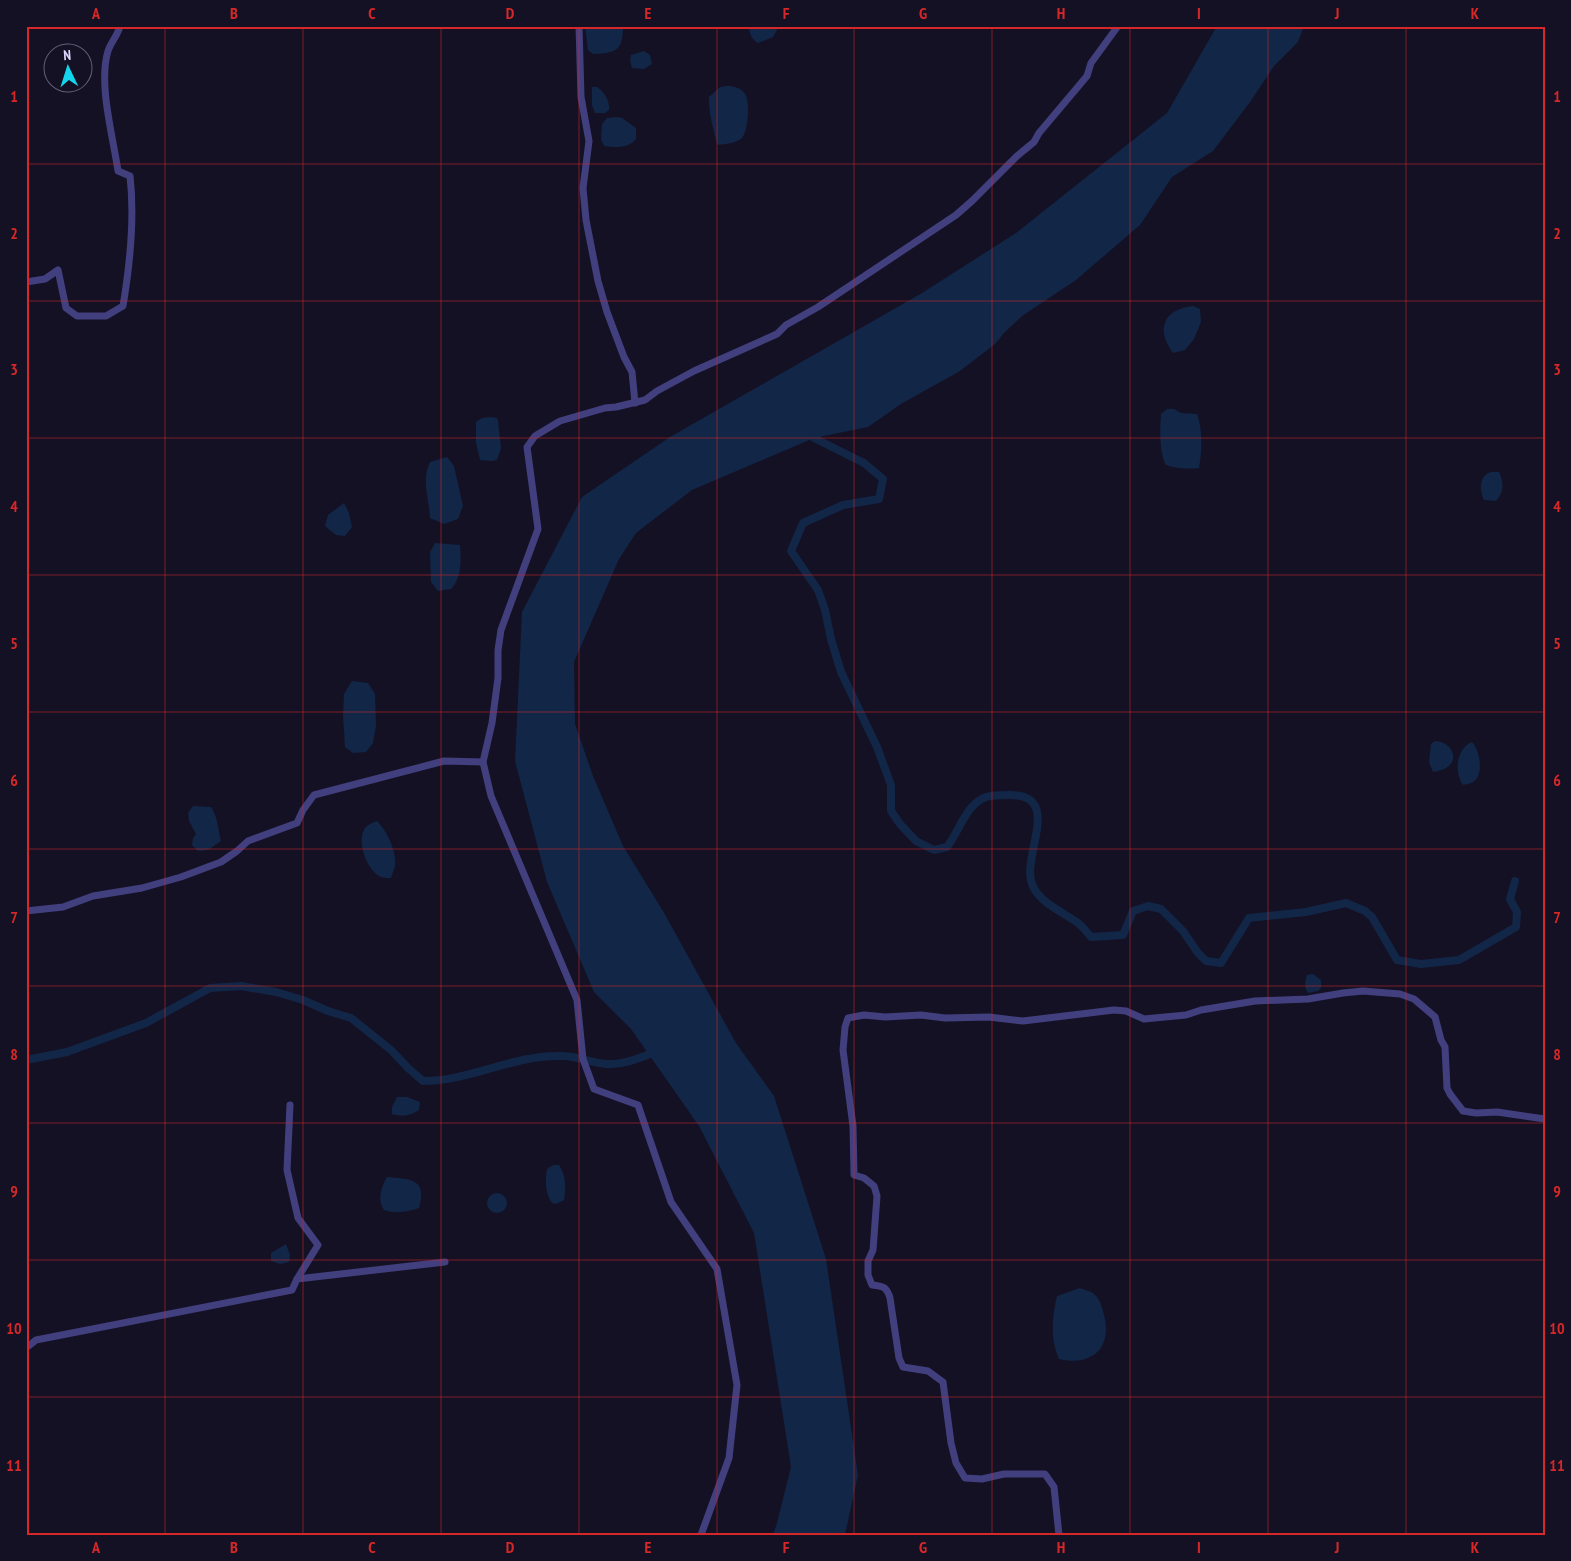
<svg xmlns="http://www.w3.org/2000/svg" width="1571" height="1561" viewBox="0 0 1571 1561" font-family="'PT Sans Narrow',sans-serif">
	<style>
		.water { fill: #122647 }
		.lines { fill: none; stroke-linecap: round; stroke-linejoin: round }
		.canal { stroke: #122647; stroke-width: 8 }
		.minor { stroke: #423f7f; stroke-width: 7 }
		.grid { fill: none; stroke: #d62828; stroke-width: 1; stroke-opacity: 0.55 }
		.neatline { fill: none; stroke: #d62828; stroke-width: 2 }
		.grid-label { font-size: 16px; text-anchor: middle; font-weight: bold; fill: #d62828 }
	</style>
	<rect width="100%" height="100%" fill="#141124"/>
	<g class="water">
		<path d="M585,26H623C623,51 616,53 593,54L588,50Z"/>
		<path d="M749,26H779L773,37L758,43C752,40 749,33 749,26Z"/>
		<polygon points="1217,26 1304,26 1298,42 1274,66 1250,102 1213,151 1172,177 1140,225 1076,280 1022,316 1004,333 995,344 960,371 901,404 868,427 814,438 692,490 636,533 619,559 574,662 575,724 593,776 623,846 663,911 736,1043 774,1096 826,1259 858,1475 845,1535 773,1535 777,1523 791,1467 754,1233 699,1126 631,1029 594,992 547,882 515,761 522,612 582,497 670,437 922,293 1016,233 1167,113"/>
		<polygon points="644,51 650,55 652,64 644,69 632,68 630,61 631,55"/>
		<path d="M726,86C734,86 743,88 746,96C750,104 748,134 741,139C735,143 726,144 718,145C714,135 708,108 709,97L720,87Z"/>
		<path d="M592,87H597C604,92 610,100 609,110L605,113H595L592,105Z"/>
		<path d="M617,117L622,118L636,128V139C629,148 615,148 604,146L601,139L602,124L607,118Z"/>
		<path d="M1193,306L1200,309L1201,322L1194,339L1185,350L1173,353C1155,329 1164,309 1193,306Z"/>
		<path d="M1167,409H1174L1181,413L1197,414C1203,430 1202,451 1199,468C1190,469 1172,469 1165,464C1159,447 1160,431 1161,414Z"/>
		<polygon points="491,417 497,418 498,421 501,448 497,460 492,461 480,460 476,443 476,422 482,418"/>
		<path d="M447,457L454,466L463,506L458,519L444,524L430,518C429,498 421,480 430,462Z"/>
		<path d="M1491,472H1499C1504,481 1504,493 1496,501L1484,500C1479,491 1479,475 1491,472Z"/>
		<polygon points="344,503 349,513 352,527 345,536 336,535 325,526 328,515"/>
		<path d="M435,543L460,545C461,561 462,577 451,589L438,591L431,582L430,552Z"/>
		<polygon points="352,681 368,683 375,694 376,726 373,743 366,752 353,753 345,747 343,716 344,694"/>
		<path d="M1435,741C1455,742 1464,768 1433,772L1429,762L1431,744Z"/>
		<path d="M1472,742C1479,749 1483,769 1477,778C1474,783 1468,784 1463,785C1454,773 1456,748 1472,742Z"/>
		<path d="M193,806L211,807C218,817 218,830 221,841L208,850L198,851L192,845L193,838L196,834L189,821L188,813Z"/>
		<path d="M377,821C387,831 397,852 395,866C394,870 392,874 391,878C387,878 382,878 379,876C367,869 357,843 364,830C366,825 372,823 377,821Z"/>
		<path d="M1313,974L1321,980V988L1318,991L1308,993C1304,987 1305,982 1307,975Z"/>
		<path d="M397,1097H407L420,1102L419,1110C410,1116 403,1117 392,1114V1107Z"/>
		<path d="M553,1165H559C566,1175 566,1188 564,1200L556,1204L552,1203C545,1193 545,1182 547,1169Z"/>
		<path d="M387,1177C409,1179 428,1178 419,1208C407,1212 396,1214 384,1210C377,1200 381,1187 387,1177Z"/>
		<circle cx="497" cy="1203" r="10"/>
		<polygon points="286,1244 290,1255 289,1262 280,1264 271,1261 271,1253"/>
		<path d="M1080,1288C1084,1290 1091,1291 1094,1294C1100,1299 1102,1307 1104,1315C1113,1348 1091,1367 1059,1359C1050,1340 1052,1317 1057,1296Z"/>
	</g>
	<g class="lines">
		<g class="canal">
			<path d="M814,438L864,463L883,479L879,499L843,505L803,523L791,551L818,590L825,610L831,639L841,672L877,747L891,785V811L900,824L916,841L934,850L947,847C959,832 966,804 986,797C993,795 1002,795 1009,795C1064,794 1021,856 1032,884C1039,903 1063,912 1078,923C1083,927 1087,932 1091,937L1123,935L1133,911L1148,906L1161,909L1183,931L1198,953L1206,961L1221,963L1249,918L1306,912L1346,903L1365,911L1372,917L1397,960L1421,964L1459,960L1516,927L1517,912L1510,899L1515,881"/>
			<path d="M26,1060L67,1052L146,1023L210,988L241,986L276,992L303,1000L328,1011L351,1018L391,1050L408,1068L423,1081C471,1081 515,1054 563,1056C579,1056 596,1065 612,1064C626,1064 639,1058 653,1053"/>
		</g>
		<g class="minor">
			<polyline points="579,26 581,97 589,141 583,188 586,220 598,281 607,312 624,357 632,372 635,403"/>
			<path d="M26,282L45,279L58,270L66,308L77,316H106L123,306C130,264 135,219 130,176L118,171C113,136 98,84 108,51C111,42 118,35 120,26"/>
			<polyline points="26,911 63,907 93,896 142,888 181,877 221,862 237,851 248,841 297,823 303,810 314,795 444,761 483,762"/>
			<polyline points="290,1105 287,1170 298,1218 318,1245 297,1279"/>
			<polyline points="26,1348 36,1340 292,1290 297,1279 445,1262"/>
			<polyline points="701,1535 729,1458 737,1385 717,1269 671,1202 638,1105 594,1089 583,1059 577,1000 491,796 483,762 492,723 498,678 498,650 501,630 538,529 527,447 535,436 560,421 605,408 616,407 645,400 657,391 694,371 777,334 786,325 818,307 956,215 972,201 1017,156 1034,142 1039,133 1087,76 1091,63 1118,26"/>
			<path d="M1059,1535L1054,1487L1045,1474H1004L982,1479L965,1478L956,1463L951,1443L943,1382L928,1371L903,1367L899,1358L890,1298C887,1287 883,1286 872,1285L868,1275V1261L873,1250L877,1196L874,1186L864,1178L854,1175L853,1126L843,1050L845,1027L848,1018L864,1015L885,1017L921,1015L945,1018L989,1017L1023,1021L1114,1010L1126,1011L1144,1019L1186,1015L1201,1010L1255,1001L1308,999L1343,993L1363,991L1400,994L1414,999L1435,1017L1441,1040L1445,1047L1447,1088L1450,1094L1463,1111L1476,1113L1497,1112L1545,1119"/>
		</g>
	</g>
	<path class="grid" d="M165,26V1535M303,26V1535M441,26V1535M579,26V1535M717,26V1535M854,26V1535M992,26V1535M1130,26V1535M1268,26V1535M1406,26V1535M26,164H1545M26,301H1545M26,438H1545M26,575H1545M26,712H1545M26,849H1545M26,986H1545M26,1123H1545M26,1260H1545M26,1397H1545"/>
	<rect width="1571" height="1561" fill="none" stroke="#141124" stroke-width="55"/>
	<g transform="translate(68 68) rotate(356)"><circle r="24" fill="#141124" stroke="#64607a"/>
	<path d="M0-4L9 19L0 12L-9 19Z" fill="#13d6ec"/>
	<text y="-8" font-size="14" font-weight="bold" text-anchor="middle" fill="#dbd7fc">N</text>
	</g>
	<rect x="28" y="28" width="1516" height="1506" class="neatline"/>
	<g class="grid-label">
		<text x="96" y="19">A</text>
		<text x="234" y="19">B</text>
		<text x="372" y="19">C</text>
		<text x="510" y="19">D</text>
		<text x="648" y="19">E</text>
		<text x="786" y="19">F</text>
		<text x="923" y="19">G</text>
		<text x="1061" y="19">H</text>
		<text x="1199" y="19">I</text>
		<text x="1337" y="19">J</text>
		<text x="1475" y="19">K</text>
		<text x="14" y="102">1</text>
		<text x="1557" y="102">1</text>
		<text x="14" y="239">2</text>
		<text x="1557" y="239">2</text>
		<text x="14" y="375">3</text>
		<text x="1557" y="375">3</text>
		<text x="14" y="512">4</text>
		<text x="1557" y="512">4</text>
		<text x="14" y="649">5</text>
		<text x="1557" y="649">5</text>
		<text x="14" y="786">6</text>
		<text x="1557" y="786">6</text>
		<text x="14" y="923">7</text>
		<text x="1557" y="923">7</text>
		<text x="14" y="1060">8</text>
		<text x="1557" y="1060">8</text>
		<text x="14" y="1197">9</text>
		<text x="1557" y="1197">9</text>
		<text x="14" y="1334">10</text>
		<text x="1557" y="1334">10</text>
		<text x="14" y="1471">11</text>
		<text x="1557" y="1471">11</text>
		<text x="96" y="1553">A</text>
		<text x="234" y="1553">B</text>
		<text x="372" y="1553">C</text>
		<text x="510" y="1553">D</text>
		<text x="648" y="1553">E</text>
		<text x="786" y="1553">F</text>
		<text x="923" y="1553">G</text>
		<text x="1061" y="1553">H</text>
		<text x="1199" y="1553">I</text>
		<text x="1337" y="1553">J</text>
		<text x="1475" y="1553">K</text>
	</g>
</svg>
